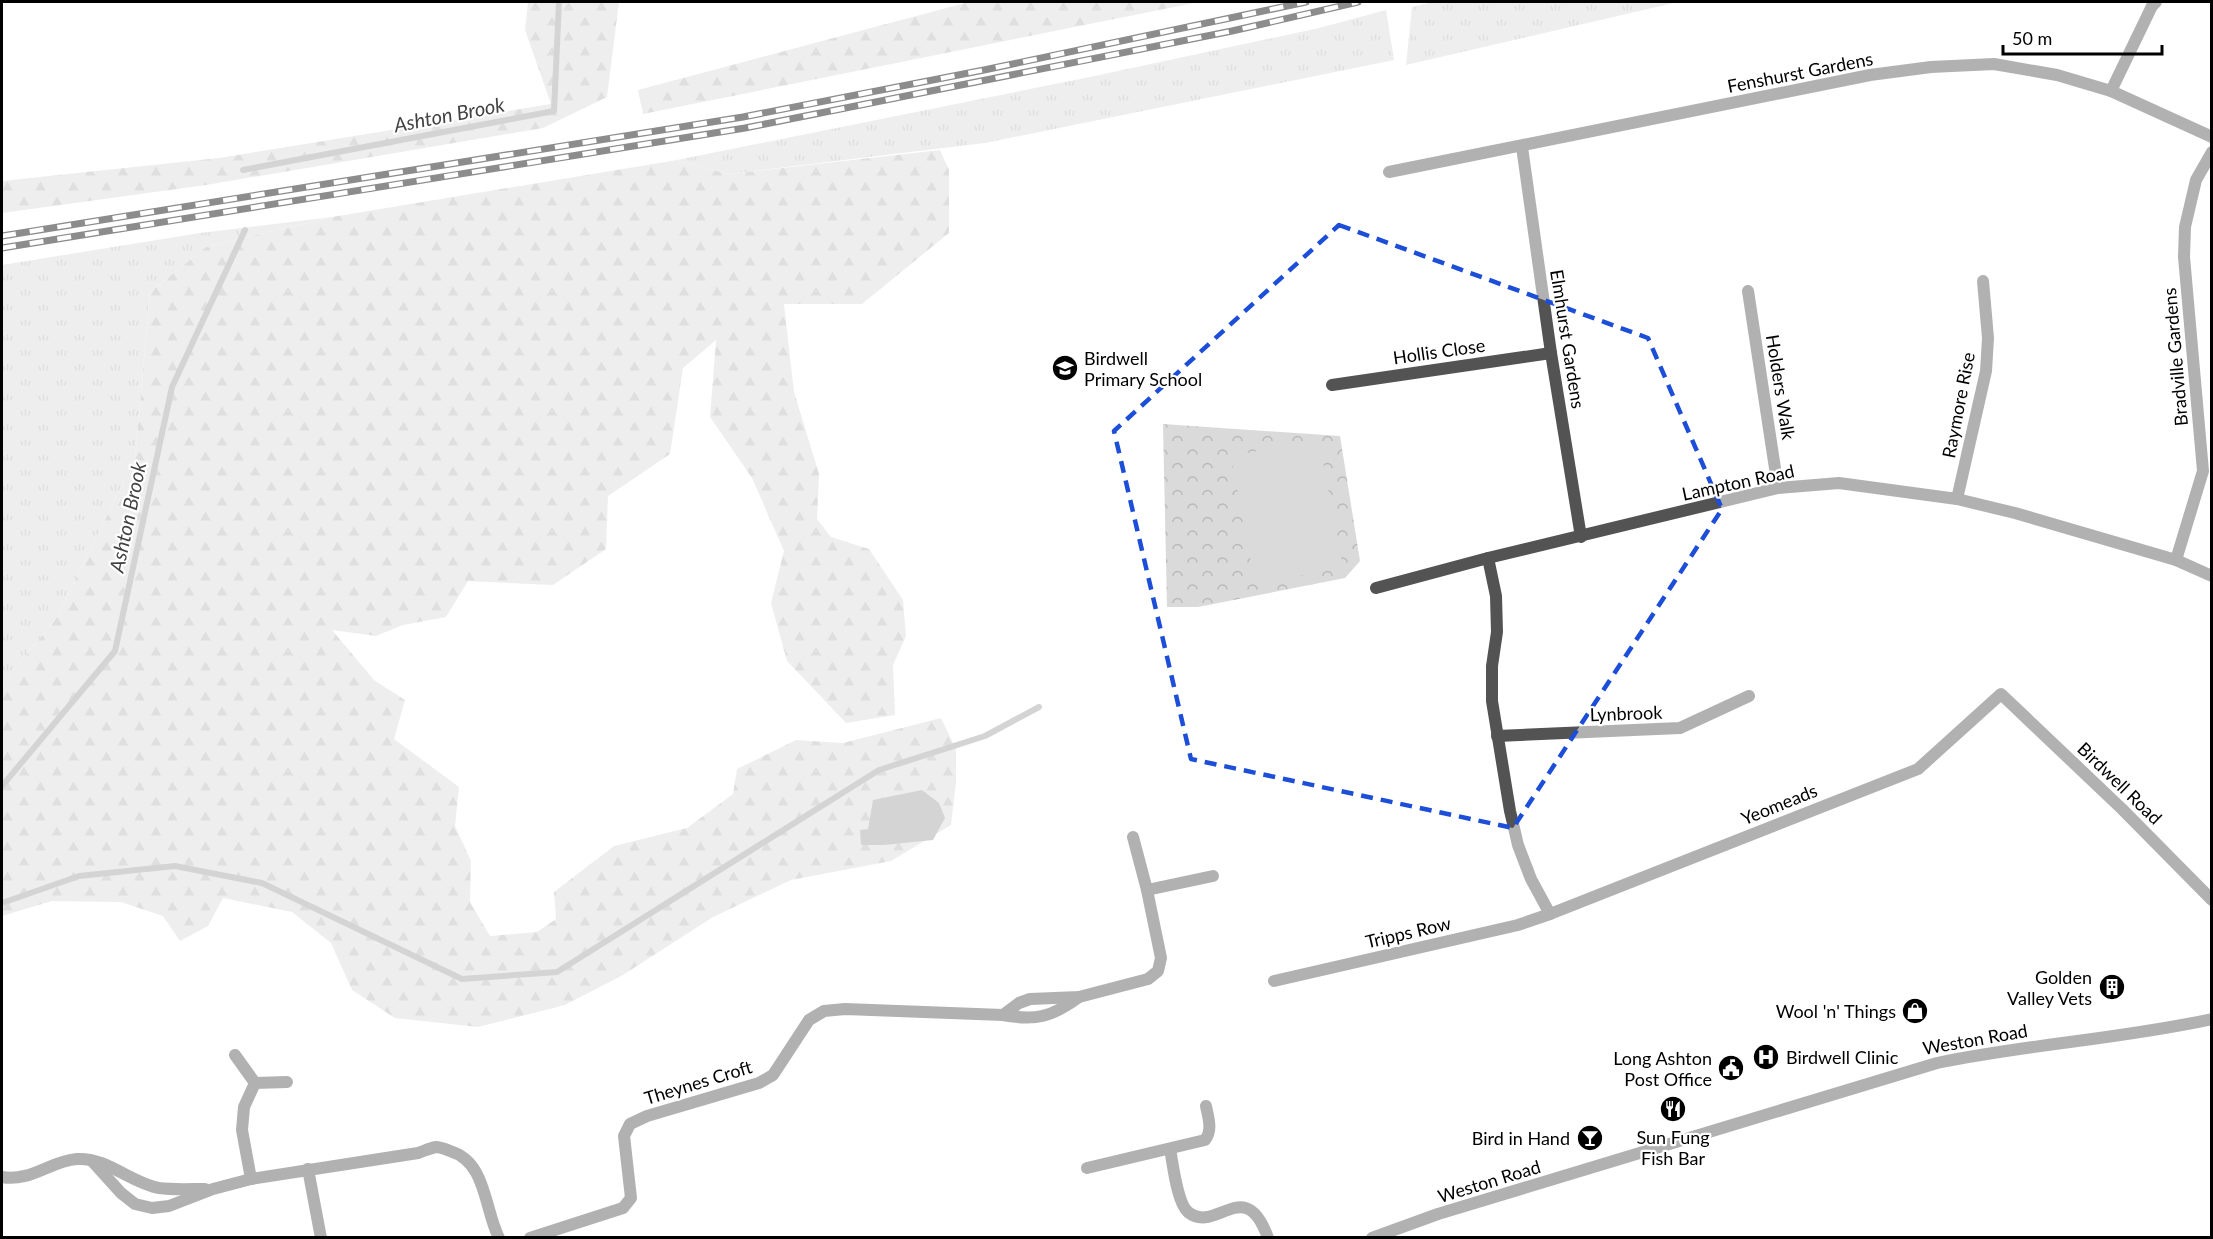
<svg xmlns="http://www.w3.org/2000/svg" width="2213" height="1239" viewBox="0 0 2213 1239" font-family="Lato,sans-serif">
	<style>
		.grass { fill: url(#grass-tufts) }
		.forest { fill: url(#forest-firs) }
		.park { fill: url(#park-crowns) }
		.garden { fill: #dadada }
		.water { fill: #a1a1a1 }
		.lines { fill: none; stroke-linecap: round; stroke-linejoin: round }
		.stream { stroke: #a1a1a1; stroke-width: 6 }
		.minor { stroke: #535353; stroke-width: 12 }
		.tertiary { stroke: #535353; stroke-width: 12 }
		.rail-casing { stroke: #000; stroke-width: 7 }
		.rail { stroke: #fff; stroke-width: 4.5; stroke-dasharray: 14; stroke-linecap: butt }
		.marked { fill: none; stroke: #1d4ed8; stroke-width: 4.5; stroke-dasharray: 12 8; stroke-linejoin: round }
		.labels { text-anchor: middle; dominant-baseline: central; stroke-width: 4.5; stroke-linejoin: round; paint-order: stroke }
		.street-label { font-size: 18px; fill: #000; stroke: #fff }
		.poi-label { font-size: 18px; fill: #000; stroke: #fff; text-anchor: end }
		.water-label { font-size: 20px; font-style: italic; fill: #424242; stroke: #fff }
	</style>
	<defs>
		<pattern id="grass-tufts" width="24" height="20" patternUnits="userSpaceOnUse" patternTransform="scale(1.5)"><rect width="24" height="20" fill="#dadada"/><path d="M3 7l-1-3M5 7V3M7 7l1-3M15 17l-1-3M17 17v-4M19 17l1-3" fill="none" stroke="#b9b9b9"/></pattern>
		<pattern id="forest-firs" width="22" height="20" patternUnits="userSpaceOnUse" patternTransform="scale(1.5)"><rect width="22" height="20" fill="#dadada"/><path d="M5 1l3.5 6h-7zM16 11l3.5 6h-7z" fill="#b9b9b9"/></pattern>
		<pattern id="park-crowns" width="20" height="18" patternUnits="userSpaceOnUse" patternTransform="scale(1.5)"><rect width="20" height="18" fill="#dadada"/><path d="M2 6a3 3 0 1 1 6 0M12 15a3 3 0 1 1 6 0" fill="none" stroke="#b9b9b9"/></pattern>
	</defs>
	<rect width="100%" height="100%" fill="#fff"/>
	<g class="grass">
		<polygon points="1433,2 1678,2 1406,65 1412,7"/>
		<polygon points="1386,10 1394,60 985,143 728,174 677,160 1090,77 1319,28"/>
		<polygon points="332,217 206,247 150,292 135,459 57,617 2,684 2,265 200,233"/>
	</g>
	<g class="forest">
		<polygon points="528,2 619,2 607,97 543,128 206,185 2,213 2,181 219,158 551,104 525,30"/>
		<polygon points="969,2 1199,2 643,114 638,90"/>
		<polygon points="940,150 949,170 949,233 862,304 784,304 794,392 819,474 817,519 831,537 869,549 903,600 906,636 893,665 895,715 846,723 787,661 771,603 784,551 752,478 710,417 716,340 683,368 670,454 608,496 606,549 553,585 468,581 446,617 403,625 376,636 332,630 374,680 405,700 394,739 459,787 455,826 471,861 470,902 490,936 537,932 556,919 554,892 614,846 687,828 733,794 737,769 796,740 843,743 941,718 956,749 956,782 951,825 891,861 791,880 713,917 623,975 565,1005 478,1027 395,1018 352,990 331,943 292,912 223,898 208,926 180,941 163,916 121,902 52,901 2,916 2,684 57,617 135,459 150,292 206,247 332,217 677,160 728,174"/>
	</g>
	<polygon class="park" points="1163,424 1340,436 1360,561 1345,578 1198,607 1167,607"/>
	<polygon class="garden" points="1319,440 1343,568 1255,584 1231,456"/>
	<polygon class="water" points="922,790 939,803 945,818 933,840 884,845 861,845 860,830 868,829 873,800"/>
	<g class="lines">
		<g class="stream">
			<polyline points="243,170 554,111 559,2"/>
			<polyline points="2,786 115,651 172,387 245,230"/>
			<polyline points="2,903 79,876 175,866 262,883 462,979 557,972 879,770 985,736 1039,707"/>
		</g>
		<g class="minor">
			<polyline points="2111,91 2152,6 2156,2"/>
			<polyline points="1522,147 1551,353 1581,537"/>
			<polyline points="1389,172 1870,75 1931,67 1994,64 2057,75 2111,91 2212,137"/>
			<polyline points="1748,291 1778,488"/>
			<polyline points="1332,385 1551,353"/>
			<polyline points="1957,499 1986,371 1988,338 1983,281"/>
			<polyline points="1488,558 1496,596 1497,632 1492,666 1492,701 1510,811 1518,845 1531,879 1550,914"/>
			<polyline points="2176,560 2203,471 2184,257 2185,227 2196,180 2212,152"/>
			<polyline points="1376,588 1488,558 1778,488 1839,483 1957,499 2015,513 2176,560 2212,576"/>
			<polyline points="1497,736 1680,728 1749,696"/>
			<polyline points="1147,890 1213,876"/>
			<polyline points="1274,981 1518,925 1550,914 1918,769 2001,694 2122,809 2212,900"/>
			<polyline points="1003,1015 1019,1003 1030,999 1079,997 1148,979 1158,971 1161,958 1147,890 1133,837"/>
			<polyline points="235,1055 255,1083"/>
			<path d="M1170,1149C1173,1164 1177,1203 1188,1212C1216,1235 1245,1173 1268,1238"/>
			<path d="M93,1162L121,1193L135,1204L152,1208L169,1206L213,1189L251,1179L418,1153C424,1151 430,1148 436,1147C441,1147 445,1149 450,1151C487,1162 484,1209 499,1238"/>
			<path d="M1087,1168L1205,1140C1213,1130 1208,1117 1206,1106"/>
			<polyline points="308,1169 321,1238"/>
			<path d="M2,1177C31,1182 50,1161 77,1159C106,1157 131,1183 159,1188C173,1190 190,1189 205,1189"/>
			<polyline points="251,1179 242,1130 244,1107 255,1083 287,1082"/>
			<path d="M530,1238L623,1208L631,1198L624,1136L630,1124L647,1116L759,1083L773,1075L809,1020L824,1011L845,1009L1003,1015C1036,1021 1052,1017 1079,997"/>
		</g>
		<path class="tertiary" d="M1372,1238L1438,1214L1937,1063C2028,1044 2121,1039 2212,1019"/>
		<g class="rail-casing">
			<g id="rail">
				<polyline points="2,236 743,117 984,70 1306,2"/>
				<polyline points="2,248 745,128 1232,31 1358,2"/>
			</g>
		</g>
		<use href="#rail" class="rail"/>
	</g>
	<path d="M0 0H2213V1239H0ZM1339,225L1648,338L1722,509L1513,828L1191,759L1114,431Z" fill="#fff" fill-opacity=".55" fill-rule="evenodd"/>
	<path class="marked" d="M1339,225L1648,338L1722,509L1513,828L1191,759L1114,431Z"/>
	<defs>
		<g id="school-disc" transform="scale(1.35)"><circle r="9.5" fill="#000" stroke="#fff"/><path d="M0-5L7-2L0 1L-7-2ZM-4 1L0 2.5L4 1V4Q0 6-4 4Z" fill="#fff"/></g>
		<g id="building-disc" transform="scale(1.35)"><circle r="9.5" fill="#000" stroke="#fff"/><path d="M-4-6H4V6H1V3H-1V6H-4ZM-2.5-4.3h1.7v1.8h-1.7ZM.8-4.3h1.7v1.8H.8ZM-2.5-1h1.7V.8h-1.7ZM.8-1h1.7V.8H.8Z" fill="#fff"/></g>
		<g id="shop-disc" transform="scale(1.35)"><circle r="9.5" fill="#000" stroke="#fff"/><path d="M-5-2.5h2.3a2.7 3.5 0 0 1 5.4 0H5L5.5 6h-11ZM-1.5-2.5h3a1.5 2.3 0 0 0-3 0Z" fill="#fff"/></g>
		<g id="hospital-disc" transform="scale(1.35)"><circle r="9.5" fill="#000" stroke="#fff"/><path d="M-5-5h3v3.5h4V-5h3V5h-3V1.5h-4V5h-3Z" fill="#fff"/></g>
		<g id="civic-disc" transform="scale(1.35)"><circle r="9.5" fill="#000" stroke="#fff"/><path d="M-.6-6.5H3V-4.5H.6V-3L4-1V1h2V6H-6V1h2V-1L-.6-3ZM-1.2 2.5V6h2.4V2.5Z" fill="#fff"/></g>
		<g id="restaurant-disc" transform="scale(1.35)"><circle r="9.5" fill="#000" stroke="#fff"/><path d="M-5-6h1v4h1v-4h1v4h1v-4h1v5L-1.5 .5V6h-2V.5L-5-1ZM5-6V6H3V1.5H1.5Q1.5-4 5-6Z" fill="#fff"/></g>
		<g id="bar-disc" transform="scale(1.35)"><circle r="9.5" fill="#000" stroke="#fff"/><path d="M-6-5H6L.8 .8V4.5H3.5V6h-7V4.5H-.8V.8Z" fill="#fff"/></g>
	</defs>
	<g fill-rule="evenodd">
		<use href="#school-disc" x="1065" y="368"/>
		<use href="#building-disc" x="2112" y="987"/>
		<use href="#shop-disc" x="1915" y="1011"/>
		<use href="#hospital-disc" x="1766" y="1057"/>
		<use href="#civic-disc" x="1731" y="1068"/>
		<use href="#restaurant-disc" x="1673" y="1109"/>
		<use href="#bar-disc" x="1590" y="1138"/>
	</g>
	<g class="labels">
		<g class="street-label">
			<text transform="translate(1800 72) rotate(-11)">Fenshurst Gardens</text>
			<text transform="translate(1568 339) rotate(81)">Elmhurst Gardens</text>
			<text transform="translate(1439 351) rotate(-8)">Hollis Close</text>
			<text transform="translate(2175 357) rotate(-95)">Bradville Gardens</text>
			<text transform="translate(1781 387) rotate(81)">Holders Walk</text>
			<text transform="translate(1958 405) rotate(-79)">Raymore Rise</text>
			<text transform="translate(1738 482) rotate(-12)">Lampton Road</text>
			<text transform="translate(1626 713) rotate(-2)">Lynbrook</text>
			<text transform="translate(2120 783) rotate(44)">Birdwell Road</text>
			<text transform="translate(1779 804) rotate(-22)">Yeomeads</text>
			<text transform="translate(1408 932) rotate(-13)">Tripps Row</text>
			<text transform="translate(1975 1039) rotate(-10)">Weston Road</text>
			<text transform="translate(698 1082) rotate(-17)">Theynes Croft</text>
			<text transform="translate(1489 1181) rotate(-17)">Weston Road</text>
		</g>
		<g class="poi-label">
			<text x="1084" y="358" text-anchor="start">Birdwell<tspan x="1084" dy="21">Primary School</tspan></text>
			<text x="2092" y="977">Golden<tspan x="2092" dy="21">Valley Vets</tspan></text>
			<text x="1896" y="1011">Wool 'n' Things</text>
			<text x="1786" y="1057" text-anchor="start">Birdwell Clinic</text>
			<text x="1712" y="1058">Long Ashton<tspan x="1712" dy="21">Post Office</tspan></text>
			<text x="1673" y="1137" text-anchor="middle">Sun Fung<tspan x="1673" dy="21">Fish Bar</tspan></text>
			<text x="1570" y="1138">Bird in Hand</text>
		</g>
		<g class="water-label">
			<text transform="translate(449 114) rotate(-11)">Ashton Brook</text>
			<text transform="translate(127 517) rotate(-78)">Ashton Brook</text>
		</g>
	</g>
	<rect width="2213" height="1239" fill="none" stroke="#000000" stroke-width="6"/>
	<path d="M2003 45v9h159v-9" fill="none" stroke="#000000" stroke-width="3"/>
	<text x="2012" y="45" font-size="18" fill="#000000" stroke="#ffffff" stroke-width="4.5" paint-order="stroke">50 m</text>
</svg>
